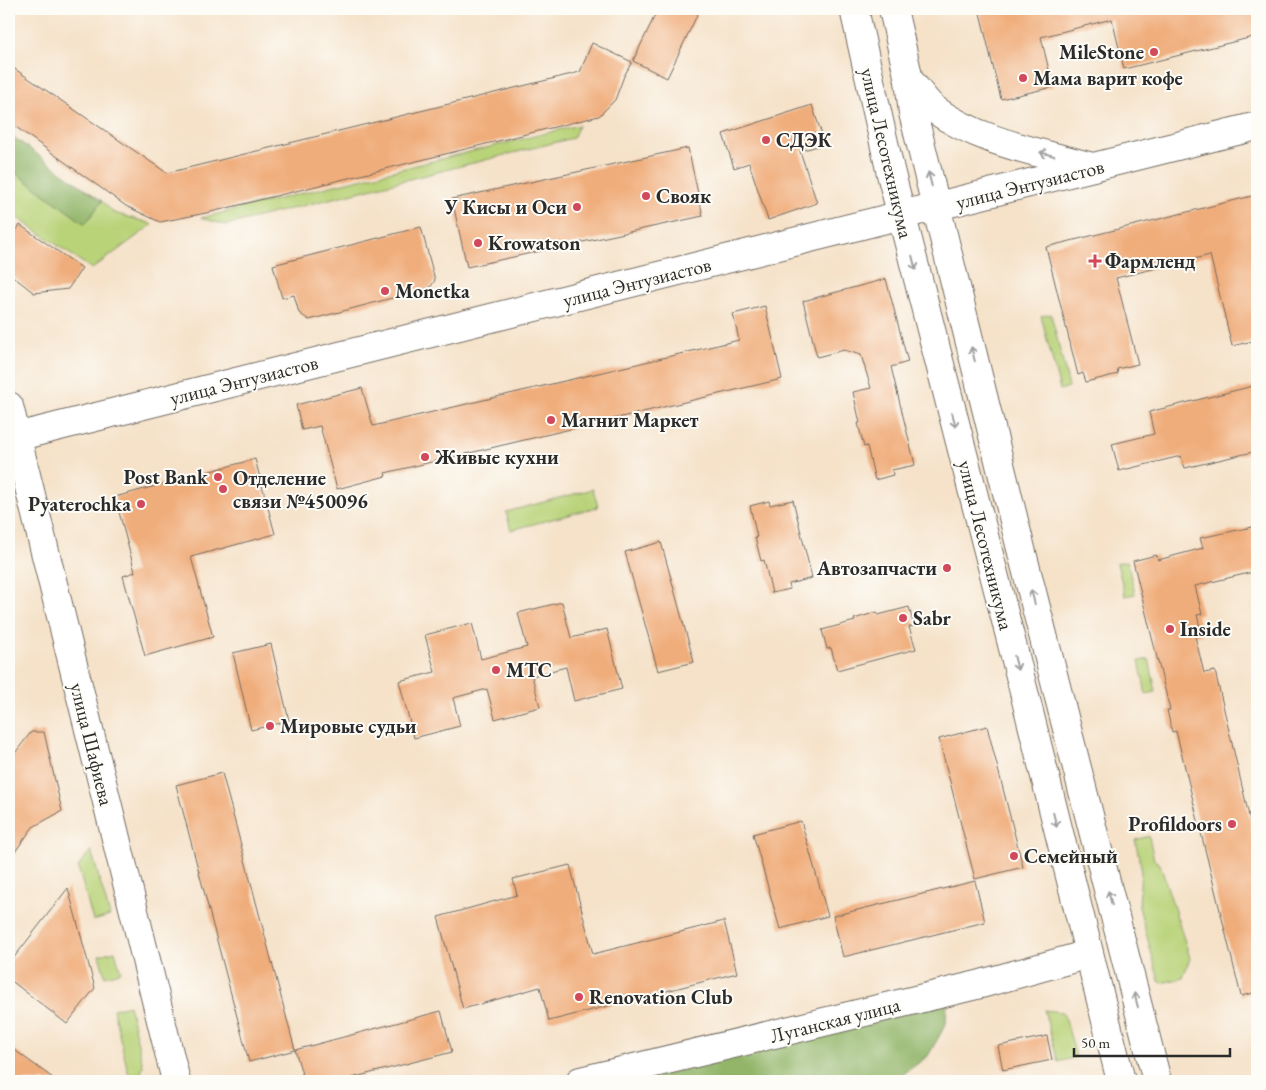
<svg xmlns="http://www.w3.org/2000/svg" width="1266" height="1090" viewBox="0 0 1266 1090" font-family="'EB Garamond',serif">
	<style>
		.green { fill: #b9d379; stroke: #727f52 }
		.forest { fill: #92b569; stroke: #5e704a }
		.building { fill: #f0ad7b }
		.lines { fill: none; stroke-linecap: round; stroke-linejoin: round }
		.secondary-casing { stroke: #726b62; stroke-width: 30 }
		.secondary { stroke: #fff; stroke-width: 28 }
		.oneway { stroke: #a0a0a0 }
		.poi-dot { fill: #d1495b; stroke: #fdfcf7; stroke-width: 2 }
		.labels { text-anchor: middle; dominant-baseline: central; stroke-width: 4; stroke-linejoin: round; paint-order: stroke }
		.poi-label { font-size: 20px; font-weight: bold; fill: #2b2b2b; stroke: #fdfcf7; text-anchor: start }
		.street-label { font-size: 20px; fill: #2b2b2b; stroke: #fdfcf7 }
	</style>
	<rect width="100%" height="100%" fill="#fdfcf7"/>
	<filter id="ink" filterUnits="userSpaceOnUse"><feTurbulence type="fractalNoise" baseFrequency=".02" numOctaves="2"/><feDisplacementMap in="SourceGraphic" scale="10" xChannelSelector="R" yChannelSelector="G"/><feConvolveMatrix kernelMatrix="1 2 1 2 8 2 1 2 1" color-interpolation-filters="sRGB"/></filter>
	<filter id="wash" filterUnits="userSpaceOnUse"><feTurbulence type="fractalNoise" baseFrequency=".0096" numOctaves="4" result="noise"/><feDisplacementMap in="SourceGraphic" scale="20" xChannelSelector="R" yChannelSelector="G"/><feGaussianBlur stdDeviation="1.12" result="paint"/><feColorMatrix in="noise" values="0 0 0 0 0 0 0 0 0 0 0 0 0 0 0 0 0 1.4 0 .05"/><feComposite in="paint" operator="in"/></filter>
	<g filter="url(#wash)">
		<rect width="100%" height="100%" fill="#f5e2c9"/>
		<g class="green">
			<polygon points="579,125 573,138 226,225 201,218"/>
			<polygon points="9,168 85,224 102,201 114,213 149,223 152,225 92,269 9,212"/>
			<polygon points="1051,314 1069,387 1060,390 1041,316"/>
			<polygon points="593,489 598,507 511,530 506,512"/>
			<polygon points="1127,561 1135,594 1125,596 1117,563"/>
			<polygon points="1149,659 1156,692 1146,694 1139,661"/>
			<polygon points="1149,836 1154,860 1160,864 1190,958 1183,978 1162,983 1159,981 1139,907 1141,866 1135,840"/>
			<polygon points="91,850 110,916 93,921 78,867"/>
			<polygon points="115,951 121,972 105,976 99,955"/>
			<polygon points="129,1005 143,1066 141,1073 129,1076 113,1009"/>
			<polygon points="1044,1010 1062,1012 1066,1020 1076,1057 1058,1062"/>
		</g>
		<g class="forest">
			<polygon points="9,134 102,201 85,224 9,168"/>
			<polygon points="947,1003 946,1024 928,1056 894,1081 638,1081"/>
		</g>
		<g id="blocks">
			<g class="building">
				<polygon points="658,9 700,9 667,78 633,61"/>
				<polygon points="979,9 1257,9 1257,36 1124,69 1112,19 1041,37 1053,87 1001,99"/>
				<polygon points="592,43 632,62 624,76 615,100 599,116 211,212 160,222 126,206 9,122 9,65 167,173 580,72"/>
				<polygon points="812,105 825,144 800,151 817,203 768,220 749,163 734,168 723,134"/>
				<polygon points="688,148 703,216 467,267 452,199"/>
				<polygon points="1252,196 1257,219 1257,340 1232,346 1210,255 1116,278 1138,364 1117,369 1118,374 1086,382 1083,373 1078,375 1046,247"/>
				<polygon points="20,225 82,268 68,289 34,293 10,274 9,242"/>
				<polygon points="421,227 435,280 430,288 309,320 299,313 294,295 282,298 273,265"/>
				<polygon points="886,279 908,362 891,367 915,465 892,470 893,475 875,480 867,446 864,447 858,423 860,423 853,392 871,388 861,355 844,350 817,357 803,301"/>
				<polygon points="765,306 782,379 385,473 386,476 337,489 320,426 302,430 296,405 362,388 373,426 739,340 733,314"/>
				<polygon points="1257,385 1257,451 1185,468 1181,456 1119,471 1112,444 1154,434 1149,412"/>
				<polygon points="255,459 275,534 191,557 213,637 145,656 123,576 135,572 115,497"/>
				<polygon points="793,500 812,578 789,584 790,589 772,593 764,560 761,561 755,537 757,537 750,506 769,501 770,505"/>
				<polygon points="1257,526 1257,571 1195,586 1202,614 1197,615 1202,635 1195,636 1204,673 1215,671 1253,833 1257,832 1257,992 1241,996 1176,731 1172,732 1167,710 1170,710 1133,561 1156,555 1158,560 1203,548 1200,538"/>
				<polygon points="661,542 694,662 658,671 625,552"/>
				<polygon points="562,602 571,638 607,629 622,689 574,701 566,667 532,676 540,707 495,719 487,689 453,698 460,726 414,738 399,681 435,672 425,635 472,623 481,659 527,647 518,613"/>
				<polygon points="909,607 914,626 909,627 916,649 837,670 831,648 827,649 822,630 855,621 854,619 877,612 878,615"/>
				<polygon points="271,644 289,721 251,730 233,653"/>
				<polygon points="987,726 1023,867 975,879 939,739"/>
				<polygon points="31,732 44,732 62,811 33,827 9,860 9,761"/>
				<polygon points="222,773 295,1050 249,1062 176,785"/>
				<polygon points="801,821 828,916 780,929 753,834"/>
				<polygon points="570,865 593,954 724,921 737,973 549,1021 540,987 463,1009 438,917 517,895 513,879"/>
				<polygon points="975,881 985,922 843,957 833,916"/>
				<polygon points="68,888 95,988 67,1024 9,979 9,964"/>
				<polygon points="441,1011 452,1052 340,1081 304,1081 295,1050"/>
				<polygon points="1047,1036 1052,1060 1003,1070 998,1046"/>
				<polygon points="9,1046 57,1081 9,1081"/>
			</g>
		</g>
	</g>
	<g filter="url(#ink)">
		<use href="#blocks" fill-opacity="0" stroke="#726b62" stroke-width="1"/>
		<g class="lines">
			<g class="secondary-casing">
				<g id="secondary">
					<polyline points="854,9 891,174 1013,648 1121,1081"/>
					<polyline points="893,9 909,80 913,113 1019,541 1157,1081"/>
					<path d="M909,80C917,89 925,102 934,109C979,142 1039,152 1092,167"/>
					<polyline points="9,406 176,1081"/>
					<polyline points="16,437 1257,126"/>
					<polyline points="580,1081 981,984 1089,954"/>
				</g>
			</g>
			<use href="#secondary" class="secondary"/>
		</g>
		<defs><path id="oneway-shaft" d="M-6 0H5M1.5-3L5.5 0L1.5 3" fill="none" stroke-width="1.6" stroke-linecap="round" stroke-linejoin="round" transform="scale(1.25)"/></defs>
		<g class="oneway">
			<use href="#oneway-shaft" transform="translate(1047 154) rotate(-165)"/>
			<use href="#oneway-shaft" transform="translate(930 179) rotate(-104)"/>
			<use href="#oneway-shaft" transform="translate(914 263) rotate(76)"/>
			<use href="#oneway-shaft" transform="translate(973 354) rotate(-104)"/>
			<use href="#oneway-shaft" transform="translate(954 420) rotate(76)"/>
			<use href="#oneway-shaft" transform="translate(1033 597) rotate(-104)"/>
			<use href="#oneway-shaft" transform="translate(1016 663) rotate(76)"/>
			<use href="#oneway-shaft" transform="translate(1055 820) rotate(76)"/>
			<use href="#oneway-shaft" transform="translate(1110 898) rotate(-104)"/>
			<use href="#oneway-shaft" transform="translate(1136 1000) rotate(-105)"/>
		</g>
	</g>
	<g class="poi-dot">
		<circle cx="1154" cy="52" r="5"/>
		<circle cx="1023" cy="78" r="5"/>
		<circle cx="766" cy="140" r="5"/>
		<circle cx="646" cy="196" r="5"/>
		<circle cx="577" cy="207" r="5"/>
		<circle cx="478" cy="243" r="5"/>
		<path d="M1092.5 253.5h5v5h5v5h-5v5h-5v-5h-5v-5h5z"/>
		<circle cx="385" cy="291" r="5"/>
		<circle cx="551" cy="420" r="5"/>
		<circle cx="425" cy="457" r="5"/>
		<circle cx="218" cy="477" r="5"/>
		<circle cx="223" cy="489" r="5"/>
		<circle cx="141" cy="504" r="5"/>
		<circle cx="947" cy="568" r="5"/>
		<circle cx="903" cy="618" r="5"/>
		<circle cx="1170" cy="629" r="5"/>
		<circle cx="496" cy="670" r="5"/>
		<circle cx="270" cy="726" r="5"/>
		<circle cx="1232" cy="824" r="5"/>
		<circle cx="1014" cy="856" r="5"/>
		<circle cx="579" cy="997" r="5"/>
	</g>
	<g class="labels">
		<g class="poi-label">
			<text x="1144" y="52" text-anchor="end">MileStone</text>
			<text x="1033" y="78">Мама варит кофе</text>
			<text x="776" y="140">СДЭК</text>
			<text x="656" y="196">Свояк</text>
			<text x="567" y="207" text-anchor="end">У Кисы и Оси</text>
			<text x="488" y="243">Krowatson</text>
			<text x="1105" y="261">Фармленд</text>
			<text x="395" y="291">Monetka</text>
			<text x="561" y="420">Магнит Маркет</text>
			<text x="435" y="457">Живые кухни</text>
			<text x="208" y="477" text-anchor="end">Post Bank</text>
			<text x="233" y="478">Отделение<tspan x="233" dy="23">связи №450096</tspan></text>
			<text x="131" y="504" text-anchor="end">Pyaterochka</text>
			<text x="937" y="568" text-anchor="end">Автозапчасти</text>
			<text x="913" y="618">Sabr</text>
			<text x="1180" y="629">Inside</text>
			<text x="506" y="670">МТС</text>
			<text x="280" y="726">Мировые судьи</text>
			<text x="1222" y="824" text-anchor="end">Profildoors</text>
			<text x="1024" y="856">Семейный</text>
			<text x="589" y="997">Renovation Club</text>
		</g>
		<g class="street-label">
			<text transform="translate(887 153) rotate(77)">улица Лесотехникума</text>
			<text transform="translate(1030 184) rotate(-14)">улица Энтузиастов</text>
			<text transform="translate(637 282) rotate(-14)">улица Энтузиастов</text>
			<text transform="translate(244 380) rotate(-14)">улица Энтузиастов</text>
			<text transform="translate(986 545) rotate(76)">улица Лесотехникума</text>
			<text transform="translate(92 744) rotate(76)">улица Шафиева</text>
			<text transform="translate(835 1020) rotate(-14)">Луганская улица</text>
		</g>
	</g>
	<rect width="1266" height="1090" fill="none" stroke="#fdfcf7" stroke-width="30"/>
	<path d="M1074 1048v8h156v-8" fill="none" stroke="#2b2b2b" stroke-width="2.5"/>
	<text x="1081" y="1048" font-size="15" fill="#2b2b2b" stroke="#fdfcf7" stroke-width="4" paint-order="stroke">50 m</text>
</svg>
